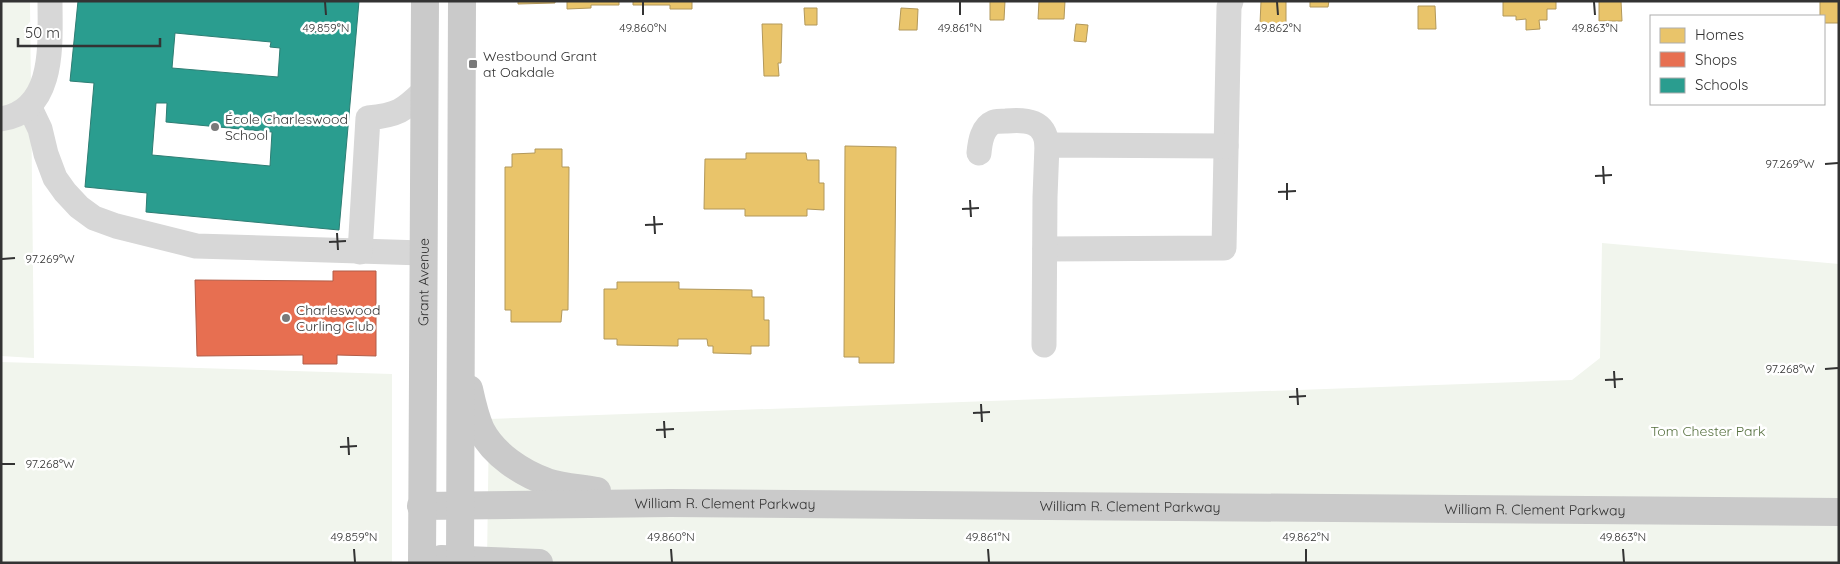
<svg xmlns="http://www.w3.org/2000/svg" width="1840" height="564" viewBox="0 0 1840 564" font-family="Quicksand,sans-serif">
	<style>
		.green { fill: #f1f5ed }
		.homes { fill: #e9c46a; stroke: #b2985a }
		.shops { fill: #e76f51; stroke: #b15d48 }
		.schools { fill: #2a9d8f; stroke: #2d7d73; fill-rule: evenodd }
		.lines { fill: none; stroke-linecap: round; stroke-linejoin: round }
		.minor { stroke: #d7d7d7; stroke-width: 25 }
		.major { stroke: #cacaca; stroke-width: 28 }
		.ticks { fill: none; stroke: #333; stroke-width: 2 }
		.poi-dot { fill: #7a7a7a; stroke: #fff; stroke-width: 2 }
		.labels { text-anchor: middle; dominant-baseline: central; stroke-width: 5; stroke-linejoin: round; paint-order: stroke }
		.poi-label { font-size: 14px; fill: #333; stroke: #fff; text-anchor: start }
		.street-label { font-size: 14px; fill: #333; stroke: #fff }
		.park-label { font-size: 14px; fill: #56703f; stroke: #fff }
		.ticks-label { font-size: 12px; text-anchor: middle; fill: #333; stroke: #fff; stroke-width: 5; stroke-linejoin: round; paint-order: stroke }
	</style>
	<rect width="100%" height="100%" fill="#fff"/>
	<g class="green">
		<polygon points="1,1 30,1 34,358 1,356"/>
		<polygon points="1602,243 1839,264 1839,563 487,563 489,419 1572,380 1600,358"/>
		<polygon points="1,362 392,374 392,563 1,563"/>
	</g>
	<g class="homes">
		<polygon points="518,1 555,1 555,3 518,4"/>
		<polygon points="567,1 619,1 619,5 591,5 591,8 567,9"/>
		<polygon points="633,1 692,1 692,9 670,9 670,5 633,5"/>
		<polygon points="990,1 1005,1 1004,20 990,20"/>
		<polygon points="1039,1 1065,1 1064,19 1038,19"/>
		<polygon points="1261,1 1286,1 1286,24 1260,24"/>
		<polygon points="1310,1 1329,1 1328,7 1310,7"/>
		<polygon points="1503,1 1556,1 1556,9 1547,9 1547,20 1539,20 1540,29 1526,30 1526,19 1516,20 1516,16 1503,16"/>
		<polygon points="1599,1 1621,1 1622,21 1599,21"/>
		<polygon points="1820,1 1839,1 1839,23 1824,23 1824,16 1820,16"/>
		<polygon points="1418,6 1435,6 1436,29 1418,29"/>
		<polygon points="804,8 817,8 817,25 805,25"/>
		<polygon points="901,8 918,9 917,30 899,30"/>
		<polygon points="762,24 782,24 781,63 778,63 779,76 764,76"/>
		<polygon points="1076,24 1088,25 1086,42 1074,41"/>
		<polygon points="845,146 896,147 894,363 859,363 859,357 844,357"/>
		<polygon points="535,149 562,149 562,167 569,167 568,310 562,310 561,322 511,322 511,310 505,310 505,167 512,167 512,154 535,153"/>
		<polygon points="746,153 806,153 807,160 819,160 819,183 824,183 824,210 807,209 807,216 745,216 745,209 704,209 705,159 746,159"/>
		<polygon points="617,282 679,282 679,289 752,290 752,297 764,297 764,320 769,320 769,346 751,346 751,354 713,353 713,346 708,346 707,339 678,339 678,346 617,345 617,339 604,339 604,289 617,289"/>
	</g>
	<polygon class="shops" points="333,271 376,271 376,356 337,355 337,364 303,364 303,355 197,356 195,280 333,281"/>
	<path class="schools" d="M78,1H359L339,230L146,212L147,193L85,187L94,83L70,81ZM175,33L271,42L270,47L280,48L278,77L172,68ZM156,103H167L166,122L272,132L270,166L152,155Z"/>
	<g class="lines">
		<g class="minor">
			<polyline points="29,106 40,129 46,154 55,178 65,192 79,207 94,218 116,226 196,246 423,253"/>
			<path d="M1,119C56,111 50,42 50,1"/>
			<path d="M979,153C980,142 982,127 994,122C997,121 1003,121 1006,121C1027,119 1045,121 1047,145"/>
			<polyline points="1045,249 1224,248 1229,7 1231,1"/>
			<path d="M360,252L368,118C398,115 403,111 424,91"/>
			<polyline points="1044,345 1045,197 1047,145 1226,146"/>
		</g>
		<g class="major">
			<path d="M469,389C472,403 475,417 481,430C494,455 522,473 547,482C563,487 581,488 597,491"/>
			<path id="s1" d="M421,506L670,503L1839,512"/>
			<polyline points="441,559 539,563"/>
			<path id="s2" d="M422,563L425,1"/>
			<polyline points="460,563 462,1"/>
		</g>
	</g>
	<path class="ticks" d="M325,2L326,15M643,2V15M960,2V15M1277,2L1278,15M1594,2L1595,15M1825,164L1838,163M1603,166L1604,184M1595,176L1612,175M1287,183V200M1278,192L1296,191M970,200L971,217M962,209L979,208M654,216L655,234M645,225L663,224M337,233L338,250M329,242L346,241M2,259L15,258M1825,369L1838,368M1614,371L1615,388M1605,380L1623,379M1297,388L1298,405M1289,397L1306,396M981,404L982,422M973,413L990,412M664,421L665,438M656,430L674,429M348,437L349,455M340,447L357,446M2,464H15M354,549L355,562M671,549L672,562M988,549L989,562M1306,549V562M1623,549L1624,562"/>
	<g class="poi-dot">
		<rect x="468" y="59" width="10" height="10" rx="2.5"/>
		<circle cx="215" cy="127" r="5"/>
		<circle cx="286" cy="318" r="5"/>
	</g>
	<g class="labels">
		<g class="poi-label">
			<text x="483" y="56">Westbound Grant<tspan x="483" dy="16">at Oakdale</tspan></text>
			<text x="225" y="119">École Charleswood<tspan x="225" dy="16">School</tspan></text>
			<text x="296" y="310">Charleswood<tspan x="296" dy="16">Curling Club</tspan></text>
		</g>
		<g class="street-label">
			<text stroke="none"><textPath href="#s2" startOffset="281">Grant Avenue</textPath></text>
			<text stroke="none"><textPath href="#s1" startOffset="304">William R. Clement Parkway</textPath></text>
			<text stroke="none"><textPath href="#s1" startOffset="709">William R. Clement Parkway</textPath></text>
			<text stroke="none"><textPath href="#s1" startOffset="1114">William R. Clement Parkway</textPath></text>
		</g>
		<g class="park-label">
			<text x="1708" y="431">Tom Chester Park</text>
		</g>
	</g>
	<g class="ticks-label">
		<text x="326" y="32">49.859°N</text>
		<text x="643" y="32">49.860°N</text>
		<text x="960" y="32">49.861°N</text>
		<text x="1278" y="32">49.862°N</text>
		<text x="1595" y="32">49.863°N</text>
		<text x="1790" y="168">97.269°W</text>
		<text x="50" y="263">97.269°W</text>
		<text x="1790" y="373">97.268°W</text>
		<text x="50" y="468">97.268°W</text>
		<text x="354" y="541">49.859°N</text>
		<text x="671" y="541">49.860°N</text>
		<text x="988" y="541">49.861°N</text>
		<text x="1306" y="541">49.862°N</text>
		<text x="1623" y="541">49.863°N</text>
	</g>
	<rect width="1840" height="564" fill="none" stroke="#333333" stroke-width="5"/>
	<rect x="1650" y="15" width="175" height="90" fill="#ffffff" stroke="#adadad"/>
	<rect x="1660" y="28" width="25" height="15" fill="#e9c46a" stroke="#adadad"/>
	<text x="1695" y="40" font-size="15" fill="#333333">Homes</text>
	<rect x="1660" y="52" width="25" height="15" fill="#e76f51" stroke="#adadad"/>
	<text x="1695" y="65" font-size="15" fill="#333333">Shops</text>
	<rect x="1660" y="78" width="25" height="15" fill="#2a9d8f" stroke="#adadad"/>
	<text x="1695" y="90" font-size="15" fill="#333333">Schools</text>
	<path d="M18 38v8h142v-8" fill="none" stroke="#333333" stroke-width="2.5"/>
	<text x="25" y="38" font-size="15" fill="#333333" stroke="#ffffff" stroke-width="4" paint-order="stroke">50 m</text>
</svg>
